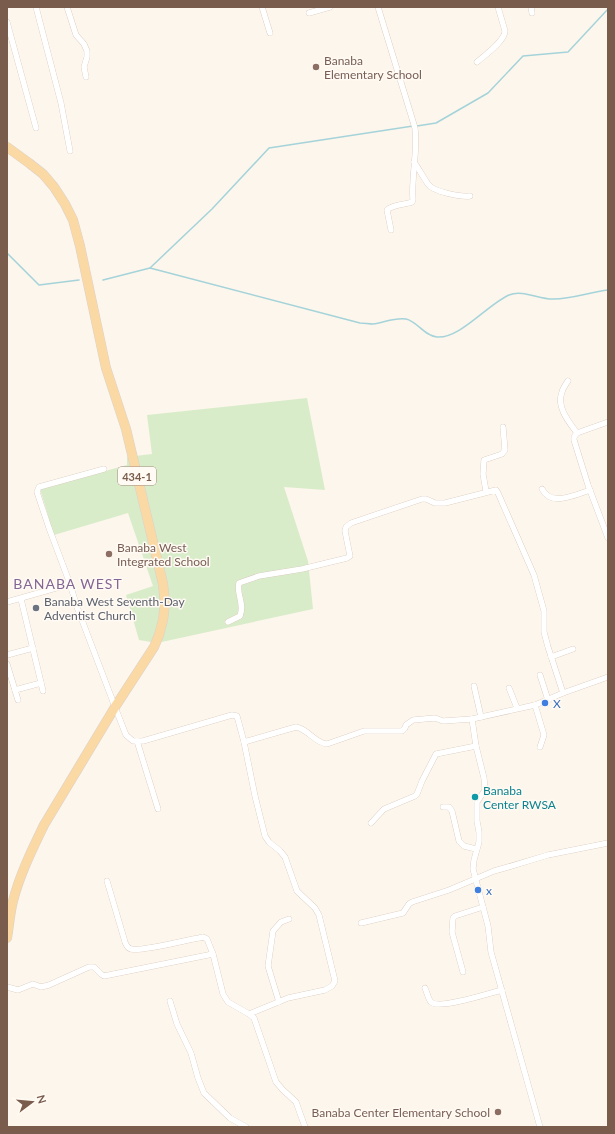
<svg xmlns="http://www.w3.org/2000/svg" width="615" height="1134" viewBox="0 0 615 1134" font-family="Lato,sans-serif">
	<style>
		.green { fill: #d8ecc9 }
		.lines { fill: none; stroke-linecap: round; stroke-linejoin: round }
		.stream { stroke: #a5d3da; stroke-width: 1.5 }
		.minor-casing { stroke: #d1beb0; stroke-width: 6 }
		.primary-casing { stroke: #dad1cd; stroke-width: 10 }
		.minor { stroke: #fff; stroke-width: 5.5 }
		.primary { stroke: #fbd9a5; stroke-width: 9 }
		.education-dot { fill: #8d6e63; stroke: #fffaf3; stroke-width: 1.5 }
		.worship-dot { fill: #6b7280; stroke: #fffaf3; stroke-width: 1.5 }
		.shop-dot { fill: #3f7fe0; stroke: #fffaf3; stroke-width: 1.5 }
		.culture-dot { fill: #0f9aa8; stroke: #fffaf3; stroke-width: 1.5 }
		.labels { text-anchor: middle; dominant-baseline: central; stroke-width: 3; stroke-linejoin: round; paint-order: stroke }
		.shield { fill: #fffaf3; stroke: #a28b7f; stroke-width: 1 }
		.shield-label { font-size: 11px; font-weight: bold; fill: #7a5c4d }
		.education-label { font-size: 12px; fill: #785e54; stroke: #fffaf3; text-anchor: start }
		.worship-label { font-size: 12px; fill: #5b616d; stroke: #fffaf3; text-anchor: start }
		.shop-label { font-size: 12px; fill: #366cbe; stroke: #fffaf3; text-anchor: start }
		.culture-label { font-size: 12px; fill: #0d838f; stroke: #fffaf3; text-anchor: start }
		.quarter-label { font-size: 14px; letter-spacing: 1px; fill: #846695; stroke: #fffaf3 }
	</style>
	<rect width="100%" height="100%" fill="#fdf6ec"/>
	<polygon class="green" points="307,398 325,490 284,487 308,561 313,609 157,643 139,640 126,595 153,586 128,513 54,535 40,489 127,465 127,457 152,454 147,415"/>
	<g class="lines">
		<g class="stream">
			<polyline points="417,126 436,123 488,93 523,56 568,52 608,9"/>
			<polyline points="7,253 39,285 79,280"/>
			<polyline points="150,268 212,209 269,148 413,126"/>
			<path d="M103,280L150,268L360,323C364,323 369,324 373,324C383,323 395,317 406,319C417,321 424,336 437,337C460,339 488,304 509,295C523,289 540,300 554,299C572,299 590,292 608,290"/>
		</g>
		<g class="minor-casing">
			<g id="minor">
				<polyline points="36,7 61,103 70,151"/>
				<polyline points="67,7 76,35 84,44 87,51 87,57 84,67 86,77"/>
				<polyline points="262,7 270,33"/>
				<path d="M378,7L415,128C418,152 411,176 413,200L412,202C405,205 393,204 387,210L391,230"/>
				<polyline points="531,7 532,13"/>
				<polyline points="309,13 330,7"/>
				<polyline points="7,22 36,128"/>
				<path d="M477,62C485,55 505,41 505,31L498,7"/>
				<path d="M414,162C419,169 423,177 428,184C433,192 461,197 470,196"/>
				<path d="M568,381C566,384 563,388 562,392C556,407 569,422 577,433"/>
				<polyline points="608,422 577,433 574,437 574,440 588,485 608,538"/>
				<path d="M104,469L39,487L37,492L49,528L70,584L77,607L115,707L126,735L133,741H143L232,715L237,716L244,742L296,727C308,729 315,743 327,744L364,731H402L405,728L406,725L413,720L435,718L443,721L472,719L476,746L484,778L485,790L477,802V821L479,832V842L474,860L473,869L488,926L491,952L540,1127"/>
				<path d="M542,489C551,507 575,495 590,490"/>
				<polyline points="486,491 483,474 484,460 502,454 505,450 503,427"/>
				<polyline points="21,599 43,691"/>
				<polyline points="7,602 70,584"/>
				<path d="M228,622L240,616C245,603 236,594 239,583L259,576L302,569L347,558L350,556L345,531L346,527L351,523L422,499H426L435,503H445L496,490L498,493L534,575L544,611V632L548,647L563,693"/>
				<polyline points="7,655 33,648"/>
				<polyline points="551,657 573,649"/>
				<polyline points="7,664 18,700"/>
				<polyline points="540,675 548,700"/>
				<polyline points="474,686 481,717"/>
				<polyline points="509,688 517,708"/>
				<polyline points="15,690 41,683"/>
				<polyline points="535,705 544,735 540,747"/>
				<polyline points="472,719 535,705 563,693 608,677"/>
				<polyline points="137,741 158,809"/>
				<polyline points="244,742 255,796 265,836 269,842 280,851 285,857 297,891 315,908 319,915 335,981 332,986 325,990 288,998 249,1014"/>
				<polyline points="443,807 449,807 452,811 459,841 464,846 476,849"/>
				<polyline points="371,823 384,809 415,796 417,794 422,781 436,754 476,746"/>
				<path d="M107,881L125,942C126,945 127,948 131,949C142,952 185,940 199,938L203,937L207,939L213,954L223,994L228,1002L249,1014L254,1018L276,1082L283,1090L296,1102L305,1127"/>
				<polyline points="361,923 403,913 409,904 412,902 449,890 494,871 508,867 548,855 608,843"/>
				<polyline points="463,972 452,932 453,918 455,916 483,907"/>
				<polyline points="7,987 18,990 33,984 41,987 49,985 89,967 94,967 101,974 104,976 213,954"/>
				<path d="M425,988C427,992 428,999 431,1002C439,1010 490,993 502,990"/>
				<polyline points="170,1001 177,1024 191,1053 198,1078 204,1093 230,1118 246,1127"/>
				<polyline points="279,1002 268,966 273,931 281,922 289,919"/>
			</g>
		</g>
		<g class="primary-casing">
			<path id="primary" d="M7,147L29,163L43,174L54,187L65,204L73,220L80,246L106,368L126,429L163,584L165,603L163,620L159,635L154,647L115,707L44,825C32,850 20,874 13,901C10,913 9,926 7,938"/>
		</g>
		<use href="#minor" class="minor"/>
		<use href="#primary" class="primary"/>
	</g>
	<g class="education-dot">
		<circle cx="316" cy="67" r="4"/>
		<circle cx="109" cy="554" r="4"/>
		<circle cx="498" cy="1112" r="4"/>
	</g>
	<circle class="worship-dot" cx="36" cy="608" r="4"/>
	<g class="shop-dot">
		<circle cx="545" cy="703" r="4"/>
		<circle cx="478" cy="890" r="4"/>
	</g>
	<circle class="culture-dot" cx="475" cy="797" r="4"/>
	<g class="labels">
		<rect class="shield" x="118" y="467" width="38" height="18" rx="3"/>
		<g class="shield-label">
			<text x="137" y="476">434-1</text>
		</g>
		<g class="education-label">
			<text x="324" y="60">Banaba<tspan x="324" dy="14">Elementary School</tspan></text>
			<text x="117" y="547">Banaba West<tspan x="117" dy="14">Integrated School</tspan></text>
			<text x="490" y="1112" text-anchor="end">Banaba Center Elementary School</text>
		</g>
		<g class="worship-label">
			<text x="44" y="601">Banaba West Seventh-Day<tspan x="44" dy="14">Adventist Church</tspan></text>
		</g>
		<g class="shop-label">
			<text x="553" y="703">X</text>
			<text x="486" y="890">x</text>
		</g>
		<g class="culture-label">
			<text x="483" y="790">Banaba<tspan x="483" dy="14">Center RWSA</tspan></text>
		</g>
		<g class="quarter-label">
			<text x="68" y="583">BANABA WEST</text>
		</g>
	</g>
	<rect width="615" height="1134" fill="none" stroke="#7a5c4d" stroke-width="16"/>
	<g transform="translate(32 1102) rotate(74)" stroke="#fffaf3" stroke-width="3" paint-order="stroke">
	<path d="M0-3L7 15L0 10L-7 15Z" fill="#7a5c4d"/>
	<text y="-6" font-size="11" font-weight="bold" text-anchor="middle" fill="#7a5c4d">N</text>
	</g>
</svg>
